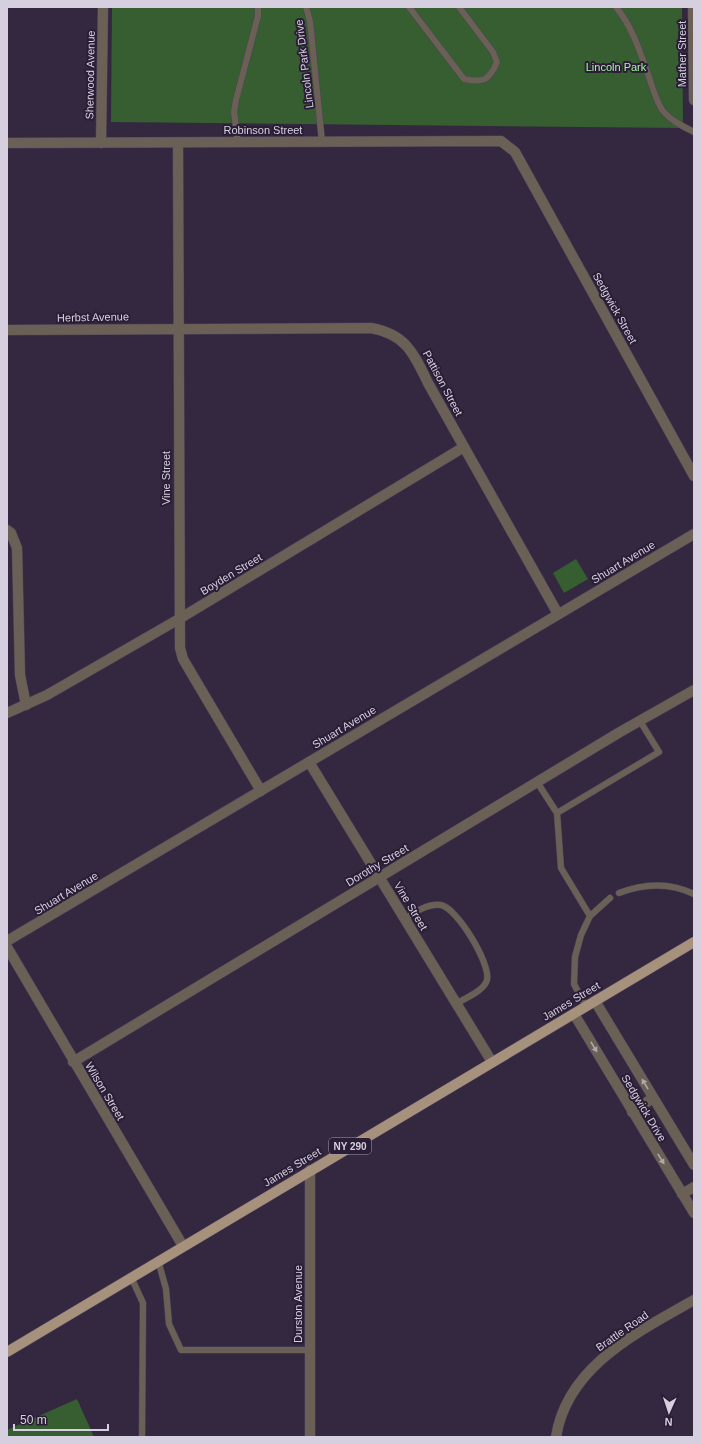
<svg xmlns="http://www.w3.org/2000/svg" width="701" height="1444" viewBox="0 0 701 1444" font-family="Arial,sans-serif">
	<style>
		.green { fill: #365e31 }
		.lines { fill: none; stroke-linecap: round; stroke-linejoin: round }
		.lane-casing { stroke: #4e435a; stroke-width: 7 }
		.street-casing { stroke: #4e435a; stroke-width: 11 }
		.primary-casing { stroke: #4e435a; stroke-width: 11 }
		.lane { stroke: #6b6056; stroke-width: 6 }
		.street { stroke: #6b6056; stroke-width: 10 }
		.primary { stroke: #a6917c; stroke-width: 10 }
		.oneway { fill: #b1a8af }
		.labels { text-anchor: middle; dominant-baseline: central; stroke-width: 4; stroke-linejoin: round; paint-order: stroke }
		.shield { fill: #2a1e36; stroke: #a29aac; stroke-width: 1 }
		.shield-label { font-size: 10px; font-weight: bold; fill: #d6cfdf }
		.street-label { font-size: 11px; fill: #d6cfdf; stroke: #2a1e36 }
		.park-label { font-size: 11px; fill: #a7f59d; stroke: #2a1e36 }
	</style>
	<rect width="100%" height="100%" fill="#342841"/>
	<g class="green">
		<polygon points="112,7 682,7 683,128 111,122"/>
		<polygon points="576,559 588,579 564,593 553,573"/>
		<polygon points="77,1399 94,1437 7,1437 7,1430"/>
	</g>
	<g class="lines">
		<g class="lane-casing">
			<g id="lane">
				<polyline points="306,7 310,21 322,142"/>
				<path d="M409,7L464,79C483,83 489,81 497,62L493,52L459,7"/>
				<path d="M616,7C633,28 640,52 649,77C653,89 656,101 663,111C671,121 684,127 694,132"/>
				<polyline points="238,143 234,112 236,100 258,16 258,7"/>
				<polyline points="537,782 557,813 561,868 590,916"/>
				<polyline points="557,813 659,752 640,721"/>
				<path d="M619,893C645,883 669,882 694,894"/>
				<path d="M405,919C415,912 428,903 441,905C457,908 491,964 487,980C484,991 465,998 456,1004"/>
				<polyline points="586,1007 574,984 575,957 581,935 590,916 610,898"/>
				<polyline points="158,1260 166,1289 169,1324 181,1350 310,1350"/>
				<polyline points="131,1277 143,1303 142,1437"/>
			</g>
		</g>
		<g class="street-casing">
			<g id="street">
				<polyline points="693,7 694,100"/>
				<polyline points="7,143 501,141 515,152 694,476"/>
				<polyline points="101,143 103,7"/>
				<polyline points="178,143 180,648 183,659 261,791"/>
				<path d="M7,330L371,328C406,334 414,354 428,383L558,614"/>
				<polyline points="7,530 11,533 17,548 20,675 26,705"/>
				<polyline points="7,713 47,695 179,619 464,447"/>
				<polyline points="309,762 492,1062"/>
				<polyline points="7,941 694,534"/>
				<polyline points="7,947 183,1246"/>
				<polyline points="595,1001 694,1165"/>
				<polyline points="574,1014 694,1213"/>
				<polyline points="73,1062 620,732 694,690"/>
				<polyline points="632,1112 653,1098"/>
				<polyline points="310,1170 310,1437"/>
				<polyline points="682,1194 694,1187"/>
				<path d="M556,1437C567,1366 638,1332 694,1300"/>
			</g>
		</g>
		<g class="primary-casing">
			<polyline id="primary" points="7,1352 694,942"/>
		</g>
		<use href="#lane" class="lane"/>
		<use href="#street" class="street"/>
		<use href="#primary" class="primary"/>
	</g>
	<defs><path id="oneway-solid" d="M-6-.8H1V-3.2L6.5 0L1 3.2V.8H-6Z"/></defs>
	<g class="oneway">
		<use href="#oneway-solid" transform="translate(594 1047) rotate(59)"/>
		<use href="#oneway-solid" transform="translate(645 1084) rotate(-121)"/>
		<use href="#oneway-solid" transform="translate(661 1159) rotate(58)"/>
	</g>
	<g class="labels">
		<rect class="shield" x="329" y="1138" width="42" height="16" rx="3"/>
		<g class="shield-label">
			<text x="350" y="1146">NY 290</text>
		</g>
		<g class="street-label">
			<text transform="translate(682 54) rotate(-90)">Mather Street</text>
			<text transform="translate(304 64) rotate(-97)">Lincoln Park Drive</text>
			<text transform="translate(90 75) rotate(-89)">Sherwood Avenue</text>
			<text x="263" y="130">Robinson Street</text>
			<text transform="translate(615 308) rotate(61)">Sedgwick Street</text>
			<text transform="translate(93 317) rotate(-1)">Herbst Avenue</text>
			<text transform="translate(443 383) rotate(62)">Pattison Street</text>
			<text transform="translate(166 478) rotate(-90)">Vine Street</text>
			<text transform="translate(623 562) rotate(-31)">Shuart Avenue</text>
			<text transform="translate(231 574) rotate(-31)">Boyden Street</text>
			<text transform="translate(344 727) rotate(-31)">Shuart Avenue</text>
			<text transform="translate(377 865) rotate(-31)">Dorothy Street</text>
			<text transform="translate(66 893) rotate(-31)">Shuart Avenue</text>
			<text transform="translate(411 906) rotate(59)">Vine Street</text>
			<text transform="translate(571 1001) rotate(-31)">James Street</text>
			<text transform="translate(105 1091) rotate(59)">Wilson Street</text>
			<text transform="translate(644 1108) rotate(59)">Sedgwick Drive</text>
			<text transform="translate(292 1167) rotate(-31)">James Street</text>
			<text transform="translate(298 1304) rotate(-90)">Durston Avenue</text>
			<text transform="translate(622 1331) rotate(-35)">Brattle Road</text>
		</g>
		<g class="park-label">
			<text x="616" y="67">Lincoln Park</text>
		</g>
	</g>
	<rect width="701" height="1444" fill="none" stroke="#d6cfdf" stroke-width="16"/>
	<g transform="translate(669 1412) rotate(183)" stroke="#2a1e36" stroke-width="3" paint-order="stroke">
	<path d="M0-3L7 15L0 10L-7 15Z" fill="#d6cfdf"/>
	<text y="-6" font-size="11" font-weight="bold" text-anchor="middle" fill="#d6cfdf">N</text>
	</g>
	<path d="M14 1424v6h94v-6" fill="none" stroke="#d6cfdf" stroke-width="2"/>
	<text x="20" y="1424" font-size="12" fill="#d6cfdf" stroke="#2a1e36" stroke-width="3" paint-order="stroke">50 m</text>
</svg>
